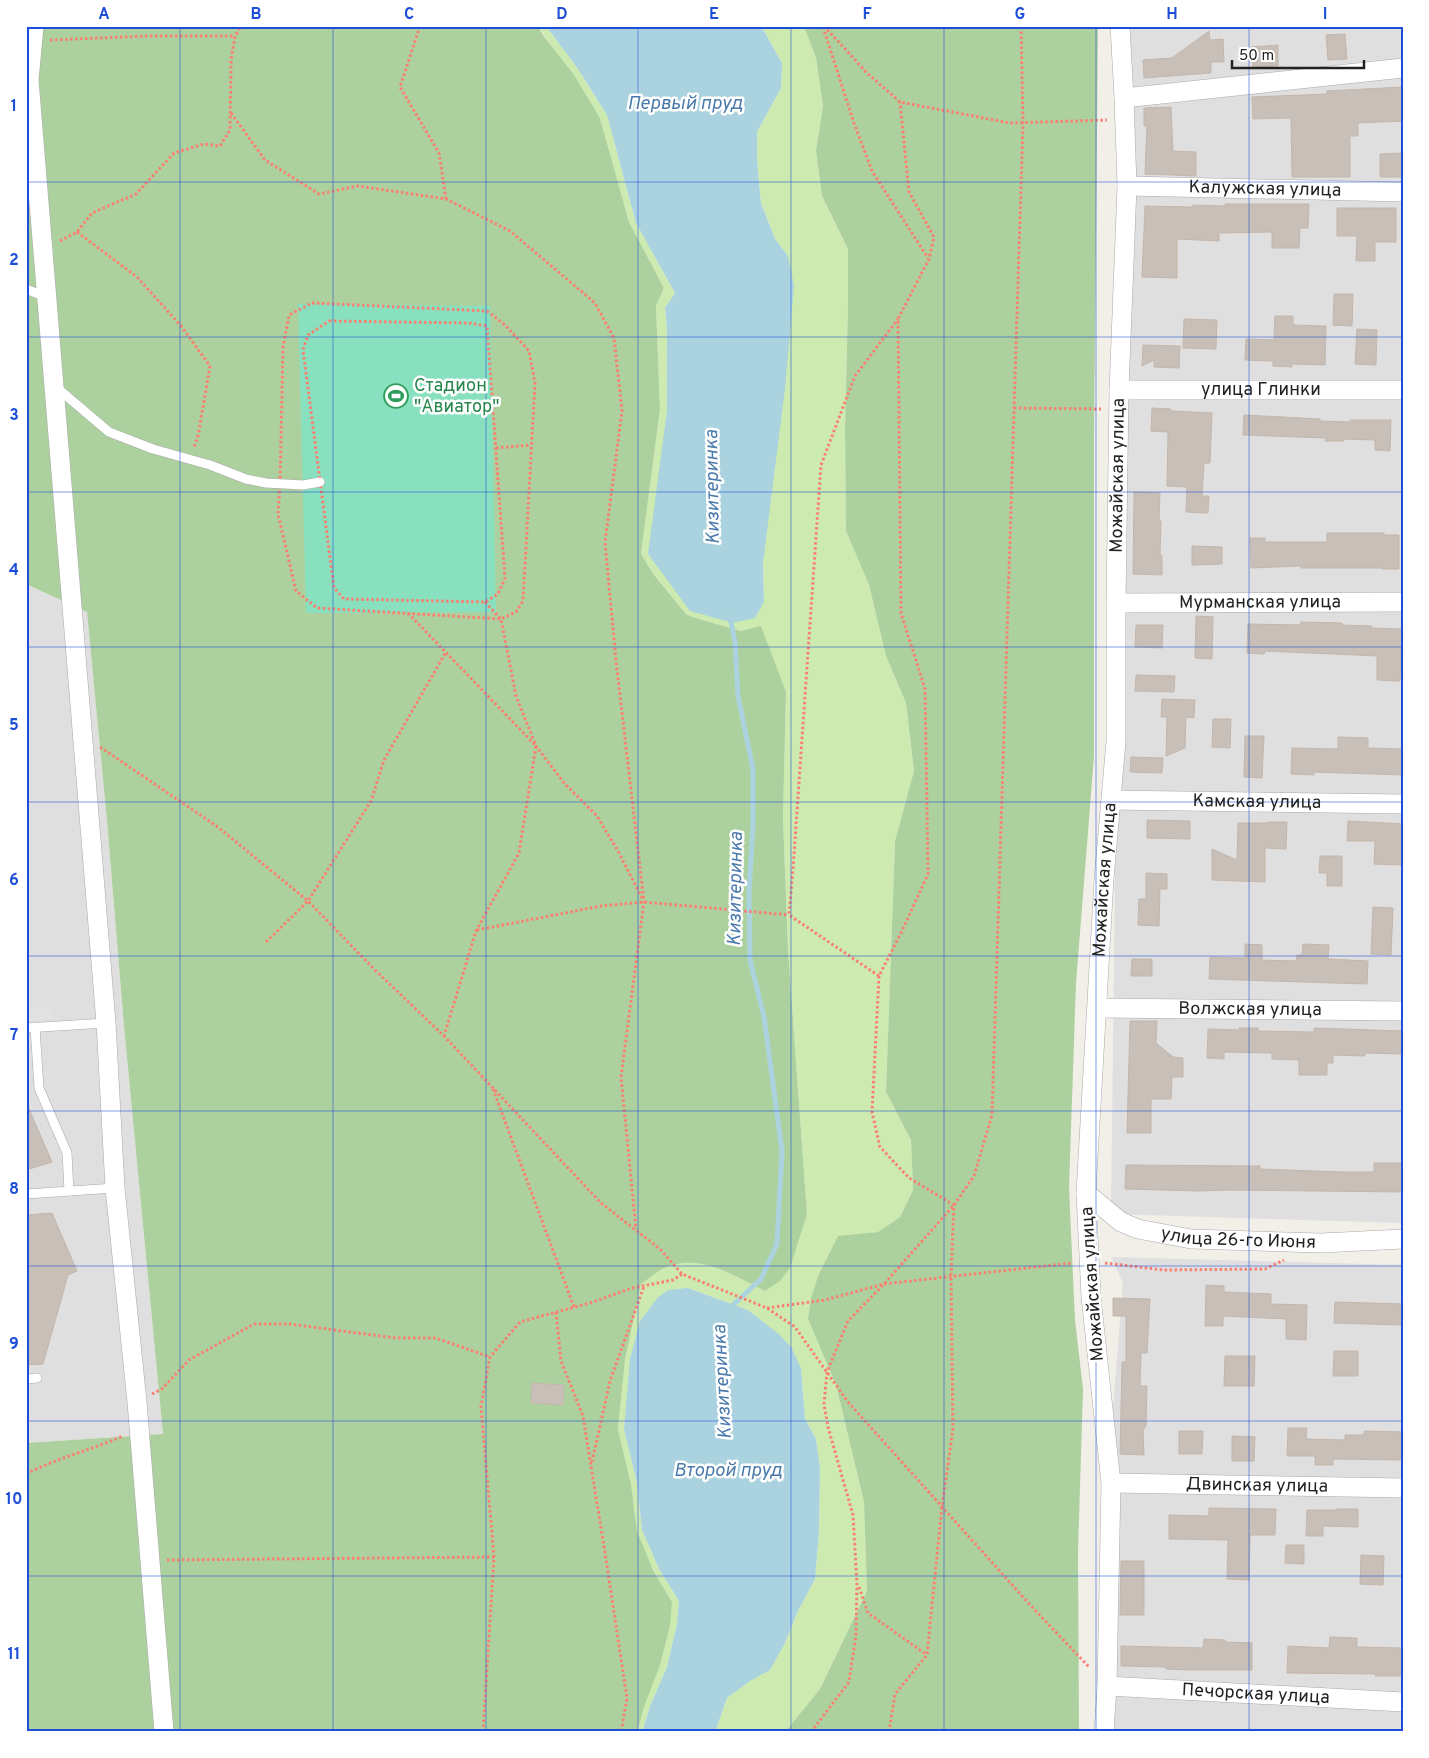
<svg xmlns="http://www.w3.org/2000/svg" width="1429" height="1758" viewBox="0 0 1429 1758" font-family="Overpass,sans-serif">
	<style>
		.residential { fill: #e0dfdf }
		.grass { fill: #cdebb0 }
		.forest { fill: #add19e }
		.pitch { fill: #88e0be }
		.parking { fill: #e2e2e2 }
		.water { fill: #aad3df }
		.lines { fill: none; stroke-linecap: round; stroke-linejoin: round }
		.stream { stroke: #aad3df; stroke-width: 5 }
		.building { fill: #c7bfb8; stroke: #c4b6ab }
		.lane-casing { stroke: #a9a9a9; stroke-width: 10 }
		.street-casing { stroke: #a9a9a9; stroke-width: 20 }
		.path { stroke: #fa8072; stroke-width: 3; stroke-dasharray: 2.5 2.5; stroke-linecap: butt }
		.lane { stroke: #fff; stroke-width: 9 }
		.street { stroke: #fff; stroke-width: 19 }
		.grid { fill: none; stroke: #1d4ed8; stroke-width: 1; stroke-opacity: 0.55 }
		.labels { text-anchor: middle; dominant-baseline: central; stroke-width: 5; stroke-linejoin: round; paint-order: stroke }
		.street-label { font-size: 18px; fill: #222; stroke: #fff }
		.leisure-label { font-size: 18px; fill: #27864d; stroke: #fff; text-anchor: start }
		.water-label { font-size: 19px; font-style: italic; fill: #4a7aab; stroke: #fff }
		.neatline { fill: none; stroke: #1d4ed8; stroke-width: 2 }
		.grid-label { font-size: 16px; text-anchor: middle; font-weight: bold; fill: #1d4ed8 }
	</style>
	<rect width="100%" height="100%" fill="#f2efe9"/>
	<g class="residential">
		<polygon points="1125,26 1403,26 1403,1223 1111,1214"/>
		<polygon points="26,584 87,612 107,821 124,1026 163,1434 26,1443"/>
		<polygon points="1111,1257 1403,1265 1403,1732 1113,1732 1108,1468 1123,1283"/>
	</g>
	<path class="grass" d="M538,26H546L578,69L607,115L636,223L675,293L665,308L667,328V410L764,602L763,563L788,256L775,239L761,203L757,160V132L781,88L782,63L764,31L759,26H804L816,58L823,106L816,151L822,196L848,249V306L845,427L846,531L869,585L886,656L906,703L914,771L895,842L886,1092L911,1140L913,1190L900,1217L878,1232L838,1237L818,1276L811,1298L808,1319L836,1385L864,1502L867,1591L820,1689L785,1732H715L727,1698L750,1681L770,1669L785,1643L797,1613L815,1579L819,1533L820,1467L816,1439L805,1419L801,1368L764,1323L748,1310L688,1288L627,1397L624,1429L637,1483L642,1530L659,1569L679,1601L677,1624L667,1667L650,1706L642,1732H637L672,1602L654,1572L637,1531L631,1484L618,1429L625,1360L641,1284C649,1279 658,1270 667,1267C700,1253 735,1276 765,1291L807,1214L788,950L783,818L786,692L741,631L692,617L686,614L654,575L641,554L660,409L656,306L664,288L629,222L600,118Z"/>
	<g class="forest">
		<path d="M32,26H538L543,35L574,75L600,118L629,222L664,288L656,306L660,409L641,554L654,575L686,614L692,617L741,631L761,626L786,692L783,818L788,950L807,1214L790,1268L780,1281L765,1291C735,1276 700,1253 667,1267C658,1270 649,1279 641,1284L625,1360L618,1429L631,1484L637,1531L654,1572L672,1602L670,1626L660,1665L645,1704L637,1732H26V1443L163,1434L124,1026L107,821L87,612L26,584V37Z"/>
		<polygon points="804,26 1098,26 1094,442 1094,756 1076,983 1069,1188 1075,1320 1083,1389 1078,1552 1079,1732 785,1732 820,1689 867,1591 864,1502 836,1385 808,1319 811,1298 818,1276 838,1236 878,1232 900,1217 913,1190 911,1140 886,1092 895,841 914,771 906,703 886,656 869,585 846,531 845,427 848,306 848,249 822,196 816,151 823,106 816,58"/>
	</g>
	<polygon class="pitch" points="298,304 490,306 496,612 306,613"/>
	<polygon class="parking" points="51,1007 51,1019 26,1021 26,1009"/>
	<g class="water">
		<polygon points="546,26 759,26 764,31 782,63 781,88 757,132 757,160 761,203 775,239 788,256 794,286 785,389 763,563 764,602 755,618 733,623 690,611 648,554 667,410 667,328 665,308 675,293 636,223 607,115 578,69"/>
		<polygon points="688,1288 748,1310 780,1335 791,1347 801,1368 805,1419 816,1439 820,1467 819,1533 815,1579 797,1613 785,1643 770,1670 750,1681 727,1698 715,1732 642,1732 650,1706 667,1667 677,1624 679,1601 659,1569 642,1530 637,1483 624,1429 630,1359 640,1321 658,1297 669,1290"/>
	</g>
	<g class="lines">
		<polyline class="stream" points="730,617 735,642 738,696 753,769 753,825 749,892 750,960 764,1017 782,1151 777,1244 761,1279 733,1305 734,1310"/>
	</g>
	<g class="building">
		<polygon points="1209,31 1210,40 1223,39 1224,62 1211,62 1211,73 1144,78 1143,60 1172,58"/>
		<polygon points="1345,34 1347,59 1328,60 1326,35"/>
		<polygon points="1278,45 1278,66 1253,67 1251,47"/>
		<polygon points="1403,87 1403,121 1358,123 1358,136 1350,136 1350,177 1292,177 1291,118 1253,119 1252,97 1327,94 1327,91"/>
		<polygon points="1171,107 1173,151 1196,152 1196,176 1145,174 1147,126 1144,126 1144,108"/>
		<polygon points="1403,153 1403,177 1380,177 1380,154"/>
		<polygon points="1225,204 1309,204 1308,228 1300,228 1299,248 1272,248 1272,232 1219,233 1219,241 1177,239 1177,278 1142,277 1145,206 1193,207 1193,205 1225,206"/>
		<polygon points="1337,208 1396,208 1396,242 1375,242 1375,261 1356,261 1357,236 1337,236"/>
		<polygon points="1334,294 1353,294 1352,326 1333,325"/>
		<polygon points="1275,316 1293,316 1293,325 1326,326 1325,365 1292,364 1292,367 1273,366 1273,361 1245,360 1246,339 1274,340"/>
		<polygon points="1184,319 1217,320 1216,349 1183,348"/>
		<polygon points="1357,329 1377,330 1376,365 1355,364"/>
		<polygon points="1143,345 1180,346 1179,368 1154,367 1154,360 1142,366"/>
		<polygon points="1152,408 1171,409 1171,411 1212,413 1210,463 1204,463 1202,496 1209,496 1208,513 1186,512 1187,487 1167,486 1168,432 1151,431"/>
		<polygon points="1244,415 1320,419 1320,421 1350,422 1350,420 1391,420 1390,451 1375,450 1375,440 1344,439 1344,441 1325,441 1326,438 1243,435"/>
		<polygon points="1134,492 1160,493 1159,521 1161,521 1160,557 1162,555 1162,575 1133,574"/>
		<polygon points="1327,533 1384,533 1384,535 1399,535 1399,569 1382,569 1382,568 1301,568 1301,566 1251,568 1250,538 1265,538 1265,542 1327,542"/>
		<polygon points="1192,546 1222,547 1222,564 1192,565"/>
		<polygon points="1196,616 1213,617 1212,659 1195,658"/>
		<polygon points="1301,622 1342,623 1342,625 1372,626 1371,628 1402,629 1400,681 1377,680 1377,656 1265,651 1264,654 1247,653 1248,624 1300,625"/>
		<polygon points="1136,625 1163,625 1162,648 1135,647"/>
		<polygon points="1136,675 1175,676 1174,692 1135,691"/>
		<polygon points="1162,699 1195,700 1194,718 1186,717 1185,748 1166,756 1167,717 1161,717"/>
		<polygon points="1213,719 1231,719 1230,748 1212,747"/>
		<polygon points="1245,736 1264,736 1262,778 1244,777"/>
		<polygon points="1338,737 1368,738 1368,748 1403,749 1403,775 1314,772 1314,775 1291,774 1292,748 1338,749"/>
		<polygon points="1131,757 1163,758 1162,773 1130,772"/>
		<polygon points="1147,820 1190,821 1190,839 1147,838"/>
		<polygon points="1348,821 1403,824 1403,865 1374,864 1375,841 1347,841"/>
		<polygon points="1268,822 1287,822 1286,849 1265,848 1265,882 1212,880 1212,849 1237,860 1238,823 1268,823"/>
		<polygon points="1320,856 1342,856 1342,886 1327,886 1327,873 1319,873"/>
		<polygon points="1146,873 1167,874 1167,889 1160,889 1159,926 1138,925 1139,899 1146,899"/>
		<polygon points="1373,907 1393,908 1391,955 1371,954"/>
		<polygon points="1245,944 1262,945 1262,960 1296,961 1297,955 1302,955 1303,944 1329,945 1328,959 1368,961 1367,984 1209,979 1210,957 1245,958"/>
		<polygon points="1132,959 1152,959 1152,976 1131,976"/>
		<polygon points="1130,1021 1157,1021 1156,1043 1173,1057 1183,1058 1183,1077 1172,1077 1171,1099 1151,1099 1151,1133 1127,1133"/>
		<polygon points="1239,1028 1258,1028 1258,1031 1314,1032 1314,1028 1403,1031 1403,1054 1365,1053 1365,1056 1333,1055 1333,1063 1327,1063 1327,1075 1299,1075 1299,1060 1272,1059 1272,1053 1224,1052 1224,1059 1207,1058 1208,1029 1239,1030"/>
		<polygon points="26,1102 52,1162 26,1170"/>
		<polygon points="1374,1163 1403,1163 1403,1192 1229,1190 1200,1191 1125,1189 1126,1165 1260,1166 1260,1169 1341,1172 1374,1172"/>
		<polygon points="52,1213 77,1271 68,1275 43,1364 26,1365 26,1273 28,1265 26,1260 26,1215"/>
		<polygon points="1206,1285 1224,1286 1224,1292 1271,1294 1271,1304 1307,1305 1306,1340 1286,1339 1286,1319 1223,1316 1223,1326 1205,1326"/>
		<polygon points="1113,1298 1150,1299 1147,1353 1141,1353 1140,1386 1147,1386 1146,1426 1143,1430 1144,1455 1120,1454 1122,1362 1126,1362 1126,1316 1113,1316"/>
		<polygon points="1335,1302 1403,1304 1403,1325 1334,1323"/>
		<polygon points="1334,1351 1358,1351 1358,1376 1333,1376"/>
		<polygon points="1225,1356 1255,1356 1254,1386 1224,1386"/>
		<polygon points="532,1383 564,1385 563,1405 531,1403"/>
		<polygon points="1288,1428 1307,1428 1306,1439 1345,1440 1345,1435 1364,1435 1364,1431 1403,1432 1403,1460 1333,1459 1333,1465 1315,1465 1315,1456 1287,1456"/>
		<polygon points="1179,1431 1203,1431 1202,1454 1179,1454"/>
		<polygon points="1232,1436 1255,1437 1254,1461 1232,1461"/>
		<polygon points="1209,1508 1276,1509 1275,1535 1251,1535 1250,1536 1249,1580 1227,1579 1228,1540 1169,1539 1169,1515 1209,1516"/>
		<polygon points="1337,1509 1358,1509 1358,1527 1323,1526 1323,1536 1306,1536 1307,1510 1337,1510"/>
		<polygon points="1286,1545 1304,1545 1304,1564 1285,1563"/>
		<polygon points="1361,1555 1384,1556 1383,1585 1360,1584"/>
		<polygon points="1121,1561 1144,1561 1144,1615 1120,1615"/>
		<polygon points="1330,1637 1357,1638 1357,1647 1403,1648 1403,1676 1375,1676 1376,1674 1287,1673 1288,1646 1329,1648"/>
		<polygon points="1204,1639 1225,1640 1225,1642 1252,1643 1252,1670 1190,1670 1166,1669 1166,1667 1121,1666 1121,1646 1203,1648"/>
	</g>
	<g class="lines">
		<g class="lane-casing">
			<g id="lane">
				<polyline points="26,289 46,297"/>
				<polyline points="56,387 109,432 153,449 210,465 246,479 266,483 303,485 320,482"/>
				<polyline points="35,1027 39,1088 67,1153 69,1191"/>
				<polyline points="26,1028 106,1023"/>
				<polyline points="26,1194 115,1188"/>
				<polyline points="26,1379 37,1378"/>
			</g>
		</g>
		<g class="street-casing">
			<g id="street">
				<polyline points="34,26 29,80 106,1023 115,1188 137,1402 164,1732"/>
				<polyline points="1124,98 1403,68"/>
				<path id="s1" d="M1127,186L1403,192"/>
				<path id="s2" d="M1119,390H1403"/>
				<path id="s3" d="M1116,603L1403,602"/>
				<path id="s4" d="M1111,800L1403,804"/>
				<path id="s5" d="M1098,1008L1403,1011"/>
				<path id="s6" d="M1086,1193L1121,1222L1138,1229L1191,1239L1321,1243L1403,1239"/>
				<path id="s7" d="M1111,1483L1403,1488"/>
				<path id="s8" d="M1107,1686L1403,1702"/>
				<path id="s9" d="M1104,1732L1107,1686L1111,1483L1091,1297L1086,1193L1104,879L1116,741V603L1119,390L1127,186L1124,98L1120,26"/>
			</g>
		</g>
		<g class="path">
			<polyline points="420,26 400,87 439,153 446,199"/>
			<polyline points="824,26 867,73 900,102 1010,123 1107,120"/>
			<polyline points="823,27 854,123 872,171 928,258"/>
			<polyline points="50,40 149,36 235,36"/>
			<polyline points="231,113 265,160 319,194 358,186 446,199 510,231 595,303 614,338 622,411 605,542 616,661 644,902 621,1077 636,1229"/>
			<polyline points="77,232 137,277 181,326 210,366 198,436 194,447"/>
			<polyline points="60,241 77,232 92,213 136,194 174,153 204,144 220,146 230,130 231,60 235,36 241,26"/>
			<polygon points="312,303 487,311 505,325 529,351 535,383 523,601 516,612 501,619 317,608 296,591 278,514 280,484 283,347 289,315"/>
			<polygon points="329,321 469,323 487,326 505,578 498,594 485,602 344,599 334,588 303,350 308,335"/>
			<polyline points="1014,408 1101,409"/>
			<polyline points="496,448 531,445"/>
			<polyline points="485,602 501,619 516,696 536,746 564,783 597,816 618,851 643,900"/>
			<polyline points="408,613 536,746 519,853 476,931 444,1036"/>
			<polyline points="100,747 218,827 308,901 375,970 444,1036 601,1203 660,1249 682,1274 767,1308 795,1327 848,1402 1032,1607 1089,1667"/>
			<polyline points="477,930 601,906 644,902 789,915"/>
			<polyline points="266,942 308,901 371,801 384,760 446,652"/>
			<polyline points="879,976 789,915 793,869 821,465 855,376 898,319"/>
			<polyline points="493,1089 574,1307"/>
			<polyline points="1105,1263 1164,1270 1265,1269 1284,1260"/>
			<polyline points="767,1308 825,1300 884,1284 1072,1263"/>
			<polyline points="556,1312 561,1361 583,1416 605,1553 627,1698 621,1732"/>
			<polyline points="152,1394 162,1389 189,1360 254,1324 289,1324 396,1338 436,1338 490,1357"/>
			<polyline points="592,1462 610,1381 644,1286"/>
			<path d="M26,1474C57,1458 91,1450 123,1436"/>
			<polyline points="167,1560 494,1557"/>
			<polyline points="859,1587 868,1613 927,1655"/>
			<polyline points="483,1732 494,1557 481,1407 490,1357 520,1322 593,1302 632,1288 673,1280 682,1274"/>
			<polyline points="811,1732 849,1682 856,1635 857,1584 853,1515 828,1427 824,1404 827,1372 848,1321 884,1284 954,1205 974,1176 992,1115 1023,123 1021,26"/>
			<polyline points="889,1732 895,1694 927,1655 942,1506 953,1429 951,1276 954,1205 909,1178 880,1147 872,1112 879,976 902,931 928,874 925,689 901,613 898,319 929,259 934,237 909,192 900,102"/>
		</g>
		<use href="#lane" class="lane"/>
		<use href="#street" class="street"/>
	</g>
	<path class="grid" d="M180,26V1732M333,26V1732M486,26V1732M638,26V1732M791,26V1732M944,26V1732M1096,26V1732M1249,26V1732M26,182H1403M26,337H1403M26,492H1403M26,647H1403M26,802H1403M26,956H1403M26,1111H1403M26,1266H1403M26,1421H1403M26,1576H1403"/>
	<defs>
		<g id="stadium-ring" transform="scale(1.25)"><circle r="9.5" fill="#fff" stroke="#2e9e5b" stroke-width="1.5"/><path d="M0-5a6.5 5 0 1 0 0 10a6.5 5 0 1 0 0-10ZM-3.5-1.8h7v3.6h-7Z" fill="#2e9e5b"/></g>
	</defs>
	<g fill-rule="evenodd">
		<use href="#stadium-ring" x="396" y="396"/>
	</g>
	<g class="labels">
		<g class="street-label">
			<text stroke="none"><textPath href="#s1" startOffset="138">Калужская улица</textPath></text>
			<text stroke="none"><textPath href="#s2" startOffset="142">улица Глинки</textPath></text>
			<text stroke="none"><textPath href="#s9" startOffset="1259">Можайская улица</textPath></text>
			<text stroke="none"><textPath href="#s3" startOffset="144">Мурманская улица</textPath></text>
			<text stroke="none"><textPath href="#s4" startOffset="146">Камская улица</textPath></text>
			<text stroke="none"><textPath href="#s9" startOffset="854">Можайская улица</textPath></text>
			<text stroke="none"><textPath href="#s5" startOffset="152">Волжская улица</textPath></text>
			<text stroke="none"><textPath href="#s6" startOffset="165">улица 26-го Июня</textPath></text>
			<text transform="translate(1093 1284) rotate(-94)">Можайская улица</text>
			<text stroke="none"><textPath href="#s7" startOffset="146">Двинская улица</textPath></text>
			<text stroke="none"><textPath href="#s8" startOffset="149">Печорская улица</textPath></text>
		</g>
		<g class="leisure-label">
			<text x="414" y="386">Стадион<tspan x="414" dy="21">"Авиатор"</tspan></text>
		</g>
		<g class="water-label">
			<text x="685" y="104">Первый пруд</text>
			<text transform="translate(713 487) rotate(-91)">Кизитеринка</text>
			<text transform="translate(736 889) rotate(-89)">Кизитеринка</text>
			<text transform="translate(723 1382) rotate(-93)">Кизитеринка</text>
			<text x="728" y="1471">Второй пруд</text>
		</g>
	</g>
	<rect width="1429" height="1758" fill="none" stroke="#ffffff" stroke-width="55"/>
	<path d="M1232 60v8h132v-8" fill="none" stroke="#222222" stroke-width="2.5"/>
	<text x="1239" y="60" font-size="15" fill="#222222" stroke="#ffffff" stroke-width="4" paint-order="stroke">50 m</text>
	<rect x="28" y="28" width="1374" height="1702" class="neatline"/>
	<g class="grid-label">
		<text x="104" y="19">A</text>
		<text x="256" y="19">B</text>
		<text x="409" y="19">C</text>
		<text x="562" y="19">D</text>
		<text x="714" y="19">E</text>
		<text x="867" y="19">F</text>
		<text x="1020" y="19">G</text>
		<text x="1172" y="19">H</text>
		<text x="1325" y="19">I</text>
		<text x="14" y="111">1</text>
		<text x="14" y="265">2</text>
		<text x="14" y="420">3</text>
		<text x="14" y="575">4</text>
		<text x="14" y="730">5</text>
		<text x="14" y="885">6</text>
		<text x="14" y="1040">7</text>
		<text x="14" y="1194">8</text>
		<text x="14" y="1349">9</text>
		<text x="14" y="1504">10</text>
		<text x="14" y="1659">11</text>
	</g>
</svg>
